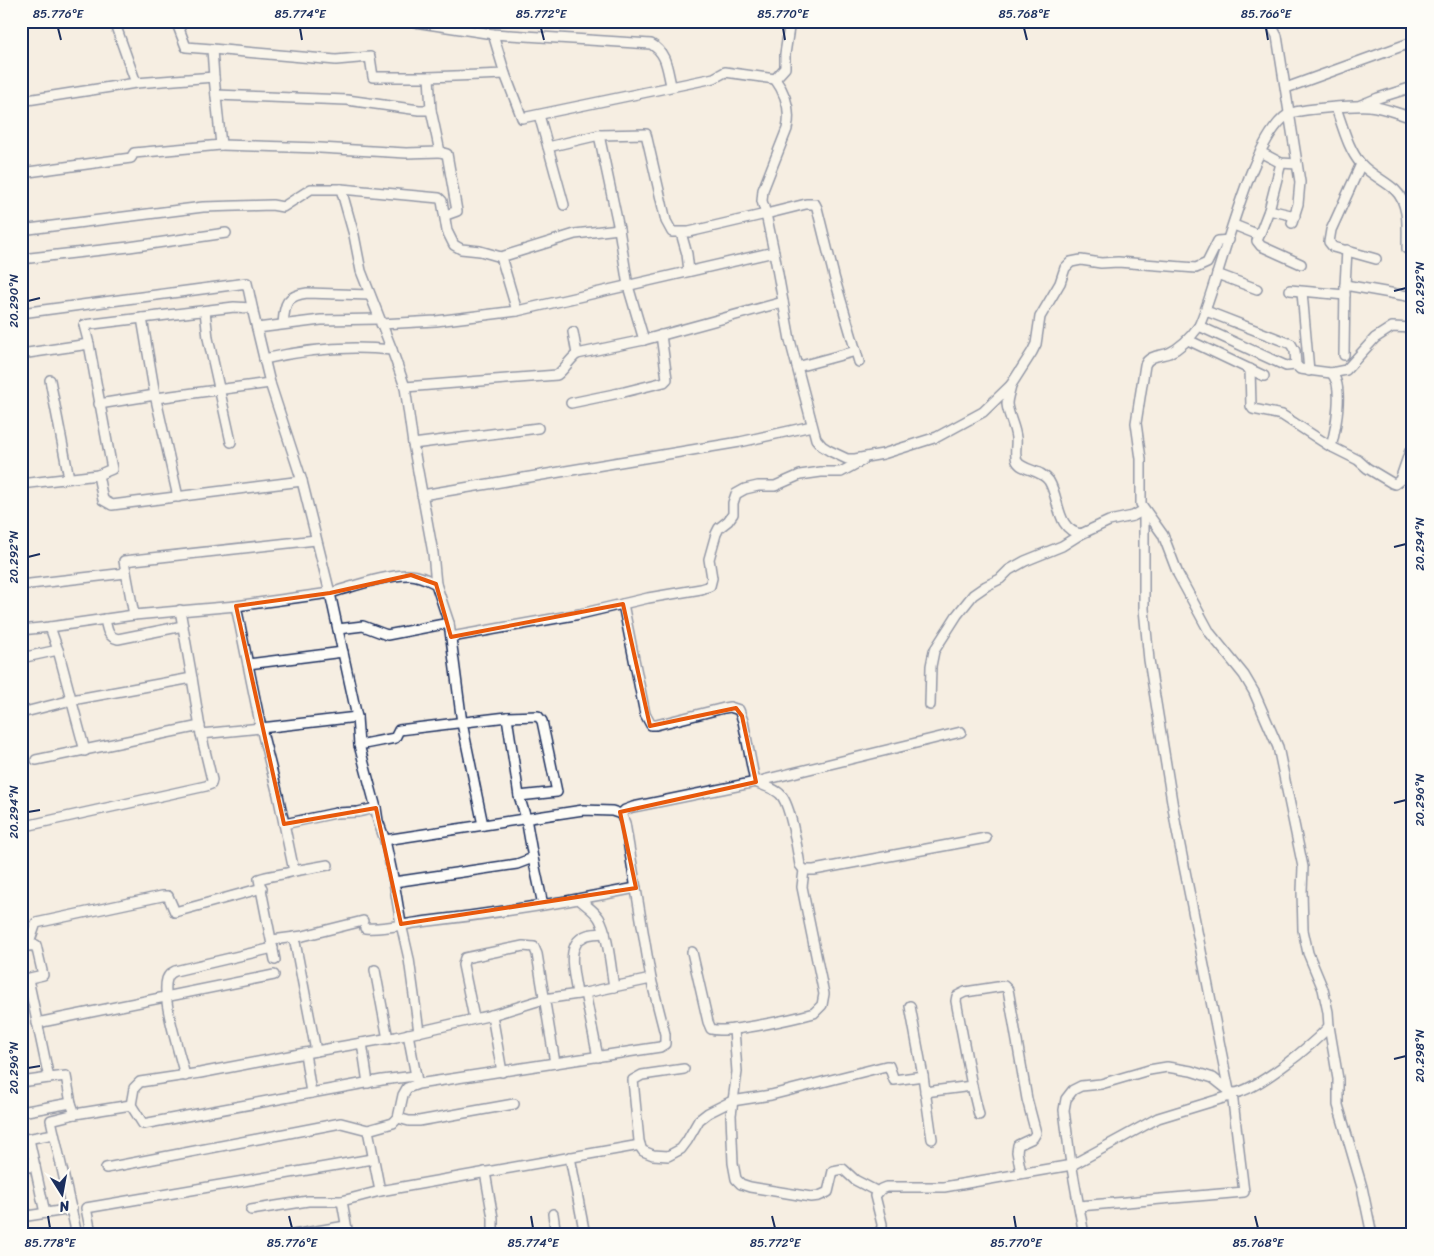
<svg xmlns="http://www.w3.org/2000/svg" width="1434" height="1256" viewBox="0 0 1434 1256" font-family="Sriracha,sans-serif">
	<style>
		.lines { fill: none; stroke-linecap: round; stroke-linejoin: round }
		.street-casing { stroke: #1b2f5e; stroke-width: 12 }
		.street { stroke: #fdfcf7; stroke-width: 9 }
		.marked { fill: none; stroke: #e8590c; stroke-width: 4; stroke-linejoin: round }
		.ticks { fill: none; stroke: #1b2f5e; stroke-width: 2 }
		.neatline { fill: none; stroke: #1b2f5e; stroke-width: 2 }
		.ticks-label { font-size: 12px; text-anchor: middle; fill: #1b2f5e }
	</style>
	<rect width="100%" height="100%" fill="#f6eee2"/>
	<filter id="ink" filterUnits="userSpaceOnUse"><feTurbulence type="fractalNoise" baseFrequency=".02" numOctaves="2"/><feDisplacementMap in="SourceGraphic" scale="10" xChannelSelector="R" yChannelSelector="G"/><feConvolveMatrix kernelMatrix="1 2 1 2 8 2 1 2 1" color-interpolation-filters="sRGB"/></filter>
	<g filter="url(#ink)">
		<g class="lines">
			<g class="street-casing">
				<g id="street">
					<polyline points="114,21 136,83"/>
					<polyline points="176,21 186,47 212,49 214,77"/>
					<polyline points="408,21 493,34 505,74 429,77"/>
					<polyline points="1269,21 1277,36 1300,182 1298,204 1292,223"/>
					<path d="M493,34L651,44C667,53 667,69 671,85"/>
					<polyline points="212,49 336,60 370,57 373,77 429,77 431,110 419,110 347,100 216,95"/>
					<polyline points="505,74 522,118 714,78 725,72 775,79 785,68 785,54 790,21"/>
					<path d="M775,79C786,94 791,111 787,129L763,190L762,201L766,214L806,204H815L817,208L835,280L859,362"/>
					<polyline points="1286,88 1413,42"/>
					<polyline points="21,101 136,83 214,77 221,145 134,153 131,158 21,173"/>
					<polyline points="1361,105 1378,98 1413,87"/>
					<path d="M1336,108C1343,127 1348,149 1361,164C1371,175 1384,180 1395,190C1410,204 1407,230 1407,249"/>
					<polyline points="431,110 440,152 447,154 457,211 446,215"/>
					<polyline points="539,115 548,147 599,135 619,229 628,286 644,340 577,354 573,332"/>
					<polyline points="221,145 320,148 406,153 440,152"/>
					<polyline points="548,147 564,205"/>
					<polyline points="1260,152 1281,163 1297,164"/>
					<polyline points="1281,163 1269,210 1257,241 1261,246 1301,264"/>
					<polyline points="1361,164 1331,230 1329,242 1333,247 1376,259"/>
					<polyline points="1269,210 1295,216"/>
					<polyline points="1234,225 1259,235"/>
					<polyline points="21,230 203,207 272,205 283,207 311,189 341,189 439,198 442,201 447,231 454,245 461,249 480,251 501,257"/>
					<polyline points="681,233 687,254 689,271"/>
					<polyline points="774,252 790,340 816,439 822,446 830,451 847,459 855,459 883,454 937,437 983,412 1011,385 1032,352 1036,344 1040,317 1060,283 1065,268 1071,262 1081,260 1101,263 1118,262 1196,268 1207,263 1218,241 1229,240"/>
					<polyline points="21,259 129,247 226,233"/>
					<polyline points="1217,274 1257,289"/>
					<polyline points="1345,285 1413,297"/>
					<polyline points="1290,290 1345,295"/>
					<polyline points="1302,292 1309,371"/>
					<polyline points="205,311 208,338 231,442"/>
					<polyline points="517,311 774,252 766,214 689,232 672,232 666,221 646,134 599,135"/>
					<path d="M1206,311L1291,344L1295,351L1296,365L1300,369L1331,373C1345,384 1335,432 1331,447"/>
					<polyline points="21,313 247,283 253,311"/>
					<polyline points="142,318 155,395"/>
					<path d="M283,324C285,304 285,296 307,293L370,295"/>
					<polyline points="381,324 436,321 517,311 501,257 575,234 619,229"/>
					<polyline points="1199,326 1286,366 1296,365"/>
					<polyline points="257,328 321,320 379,319"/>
					<polyline points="644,340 783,302"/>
					<polyline points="1188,340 1264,376"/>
					<polyline points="89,344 84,325 234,307 252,308 270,383 156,398"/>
					<polyline points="392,350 405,387 413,444 433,553 436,584"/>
					<polyline points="21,354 89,344 112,469 98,475"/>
					<polyline points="1344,355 1345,285 1347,250"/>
					<path d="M264,359C307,349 349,345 392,350L361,271L354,235L341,189"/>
					<polyline points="797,367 856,351"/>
					<polyline points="1250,369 1251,406 1253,409 1282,415 1328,445 1358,460 1367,468 1392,483 1395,484 1400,480 1410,451"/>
					<polyline points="1331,373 1346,370 1375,338 1392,327 1413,328"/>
					<polyline points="50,380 69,478"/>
					<polyline points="270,383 302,481"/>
					<path d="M1011,385C1010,391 1007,398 1007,404C1008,415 1015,426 1016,438C1017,445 1014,454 1017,461C1022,471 1041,469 1049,481C1060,499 1056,530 1081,534L1109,521L1133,516L1144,510"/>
					<path d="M405,387L557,375C565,369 569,360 577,354"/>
					<polyline points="571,403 624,392 664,382 667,379 661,335"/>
					<polyline points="99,404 155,395 178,497"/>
					<polyline points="413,444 538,428"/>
					<polyline points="21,484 98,475 103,500 112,505 302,481 330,593 236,606 134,615 50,627"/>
					<polyline points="422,495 740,442 812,426"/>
					<polyline points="1144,510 1144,609 1149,660 1176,826 1229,1091"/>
					<polyline points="21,585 126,573"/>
					<path d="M623,604L645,714L651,725H656L724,708L730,707L739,710L743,721L754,777L756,782C763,786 774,788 780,794C791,804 797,849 800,865L804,870H814L986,838"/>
					<polyline points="180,610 192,678"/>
					<polyline points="134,615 124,561 316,540"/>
					<path d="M105,619C107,628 107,637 118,639L183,626"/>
					<polyline points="338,629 363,626 387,635 449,623"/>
					<polyline points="21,630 50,627 58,650 21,658"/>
					<polyline points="451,637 580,614 648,598 701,589 710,586 712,578 709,559 716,534 719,528 728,521 733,514 733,503 736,494 745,489 758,486 775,486 800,475 821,472 841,472 863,460"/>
					<polyline points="58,650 85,751"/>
					<polyline points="248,664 343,652"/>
					<polyline points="930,705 931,666 934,651 957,615 973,595 986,586 1000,579 1009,570 1025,561 1062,546 1081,534"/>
					<polyline points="21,713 72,700 192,678 201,734 212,780 211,784 206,786 21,827"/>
					<path d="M357,717L330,593C352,587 388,574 410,575C420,575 428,580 436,584L449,623L462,723L483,825"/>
					<polyline points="507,717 538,716 542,721 557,792 519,796"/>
					<polyline points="201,734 261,728 236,606"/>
					<polyline points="359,745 395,738 399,730 507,717 519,796 526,818 533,858 517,864 394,882"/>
					<polyline points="36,760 200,726"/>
					<polyline points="621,814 625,810 633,807 756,782 961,732"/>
					<polyline points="284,824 336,813 358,812 376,808"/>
					<polyline points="533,858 543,905"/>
					<polyline points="294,871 328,865"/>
					<path d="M579,899C585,905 594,910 599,918C608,932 611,970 614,987"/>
					<path d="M365,928C383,930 409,923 429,921C498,913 567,902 636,888"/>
					<polyline points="272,940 303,936 363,921"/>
					<polyline points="28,946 36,923 162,896 168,896 175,912 262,888"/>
					<polyline points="21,947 36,945 43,975 21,980"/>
					<path d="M692,952L708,1022L711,1029C727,1034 796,1018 814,1013L822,1005L824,994L802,887L804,870"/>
					<path d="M275,960L259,879C271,875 282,875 294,871L278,795L261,728L357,717L359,745L376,808L378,821L385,840L394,882L401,924L409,959L419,1032"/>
					<polyline points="375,970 388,1039"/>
					<polyline points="28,979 49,1078 66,1076 71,1103 75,1114"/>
					<polyline points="585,993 598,1057"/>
					<path d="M577,994C575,977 564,945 585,936C591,933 599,934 605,933"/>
					<polyline points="910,1006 923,1076 932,1139"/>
					<polyline points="492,1015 502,1072"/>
					<polyline points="474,1018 463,965 465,958 523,946 534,947 537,954 555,1063"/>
					<polyline points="37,1023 274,975"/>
					<polyline points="1329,1026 1338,1079 1338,1105 1362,1187 1372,1235"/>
					<polyline points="734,1029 737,1072 731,1115 733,1163 736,1179 741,1184 750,1187 811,1197 819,1196 828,1192 833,1171 843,1169 855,1180 878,1192"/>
					<polyline points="408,1034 417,1081"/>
					<polyline points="362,1043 368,1083"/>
					<polyline points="316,1051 396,1037 492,1015 544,999 585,993 651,979 625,823 621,814 612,811 583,810 385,840"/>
					<polyline points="684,1069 642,1075 633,1080 639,1141 641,1148 643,1151 653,1155 668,1156 681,1149 687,1141 699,1120 708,1113 732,1101 771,1095 886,1066 889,1066 894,1080 923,1076"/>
					<path d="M185,1076C180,1054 161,998 167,979C169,974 171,973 175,971L273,948"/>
					<polyline points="21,1082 49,1078"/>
					<polyline points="925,1092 972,1086"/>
					<polyline points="311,1093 382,1080 415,1076"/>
					<polyline points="131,1105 134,1088 140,1082 200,1073 305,1053"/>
					<polyline points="21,1112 71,1103"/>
					<polyline points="979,1115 972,1086 956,1001 957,996 965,992 1004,986 1008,990 1009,995 1027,1099 1036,1133 1033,1138 1018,1145 1017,1152 1021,1173"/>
					<polyline points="398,1118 409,1121 419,1121 514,1104"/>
					<polyline points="29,1139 45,1213"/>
					<polyline points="21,1140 54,1134"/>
					<polyline points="570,1157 585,1235"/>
					<polyline points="21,1168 35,1166"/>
					<polyline points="106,1168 341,1123 368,1130"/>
					<polyline points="485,1172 493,1218 493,1235"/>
					<polyline points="380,1191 640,1145"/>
					<polyline points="1079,1206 1244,1192 1232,1093"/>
					<polyline points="251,1210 308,1201 342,1201"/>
					<polyline points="553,1214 556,1235"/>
					<polyline points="21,1217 72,1209"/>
					<polyline points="77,1235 51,1120 75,1114 131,1105 143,1124 311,1093 305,1053 316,1051 294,937"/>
					<polyline points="84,1235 91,1233 86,1208 372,1159"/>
					<polyline points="293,1235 346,1226"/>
					<polyline points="348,1235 342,1201 380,1191 368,1130 393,1123 398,1118 403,1095 407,1088 418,1084 660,1047 665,1044 665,1034 651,979"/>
					<polyline points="842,1235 854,1233 859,1235"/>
					<polyline points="877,1235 882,1228 882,1224 875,1196 881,1189 886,1187 944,1187 1072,1165 1158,1118 1230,1096 1232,1093"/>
					<path d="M1084,1235L1070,1157L1064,1110L1066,1099L1073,1090L1081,1086L1101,1084L1149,1070L1167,1067L1191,1071L1213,1078L1232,1093C1251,1095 1317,1042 1329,1026L1328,1012L1323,989L1308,953L1303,930L1302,891L1303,867L1278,747L1254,692L1244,675L1210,633L1178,574L1163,535L1141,504V459L1136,423L1145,365C1149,355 1161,356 1169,353C1182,347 1191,337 1199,326C1220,280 1249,137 1289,114C1298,109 1357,105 1369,106C1383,107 1399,114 1413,118"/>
				</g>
			</g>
			<use href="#street" class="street"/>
		</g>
	</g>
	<path d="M0 0H1434V1256H0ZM411,575L436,584L451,637L623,604L650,726L736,708L742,716L756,782L620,812L636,888L401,924L376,808L284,824L236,606L330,593Z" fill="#f6eee2" fill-opacity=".55" fill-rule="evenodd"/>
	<path class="marked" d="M411,575L436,584L451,637L623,604L650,726L736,708L742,716L756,782L620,812L636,888L401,924L376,808L284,824L236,606L330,593Z"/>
	<path class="ticks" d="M58,28L61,40M300,28L302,40M541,28L544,40M783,28L785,40M1024,28L1027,40M1266,28L1268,40M1394,291L1406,288M28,301L40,298M1394,547L1406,544M28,557L40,554M1394,803L1406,800M28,812L40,810M1394,1059L1406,1056M28,1068L40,1066M48,1216L50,1228M289,1216L292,1228M531,1216L533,1228M772,1216L775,1228M1014,1216L1016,1228M1255,1216L1258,1228"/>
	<rect width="1434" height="1256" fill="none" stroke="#fdfcf7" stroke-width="55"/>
	<g transform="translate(62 1194) rotate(169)" stroke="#fdfcf7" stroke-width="4" paint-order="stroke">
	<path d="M0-4L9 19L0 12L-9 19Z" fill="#1b2f5e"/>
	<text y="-8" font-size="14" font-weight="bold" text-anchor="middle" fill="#1b2f5e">N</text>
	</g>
	<rect x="28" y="28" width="1378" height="1200" class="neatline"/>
	<g class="ticks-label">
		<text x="58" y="18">85.776°E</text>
		<text x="300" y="18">85.774°E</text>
		<text x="541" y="18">85.772°E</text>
		<text x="783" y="18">85.770°E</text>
		<text x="1024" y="18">85.768°E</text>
		<text x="1266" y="18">85.766°E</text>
		<text transform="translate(1420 288) rotate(-90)" y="4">20.292°N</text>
		<text transform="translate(14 301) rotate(-90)" y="4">20.290°N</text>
		<text transform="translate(1420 544) rotate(-90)" y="4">20.294°N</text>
		<text transform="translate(14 557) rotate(-90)" y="4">20.292°N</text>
		<text transform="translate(1420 800) rotate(-90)" y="4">20.296°N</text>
		<text transform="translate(14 812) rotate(-90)" y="4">20.294°N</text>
		<text transform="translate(1420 1056) rotate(-90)" y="4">20.298°N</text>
		<text transform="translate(14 1068) rotate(-90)" y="4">20.296°N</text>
		<text x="50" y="1247">85.778°E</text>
		<text x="292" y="1247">85.776°E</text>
		<text x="533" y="1247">85.774°E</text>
		<text x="775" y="1247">85.772°E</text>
		<text x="1016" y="1247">85.770°E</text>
		<text x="1258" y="1247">85.768°E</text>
	</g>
</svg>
